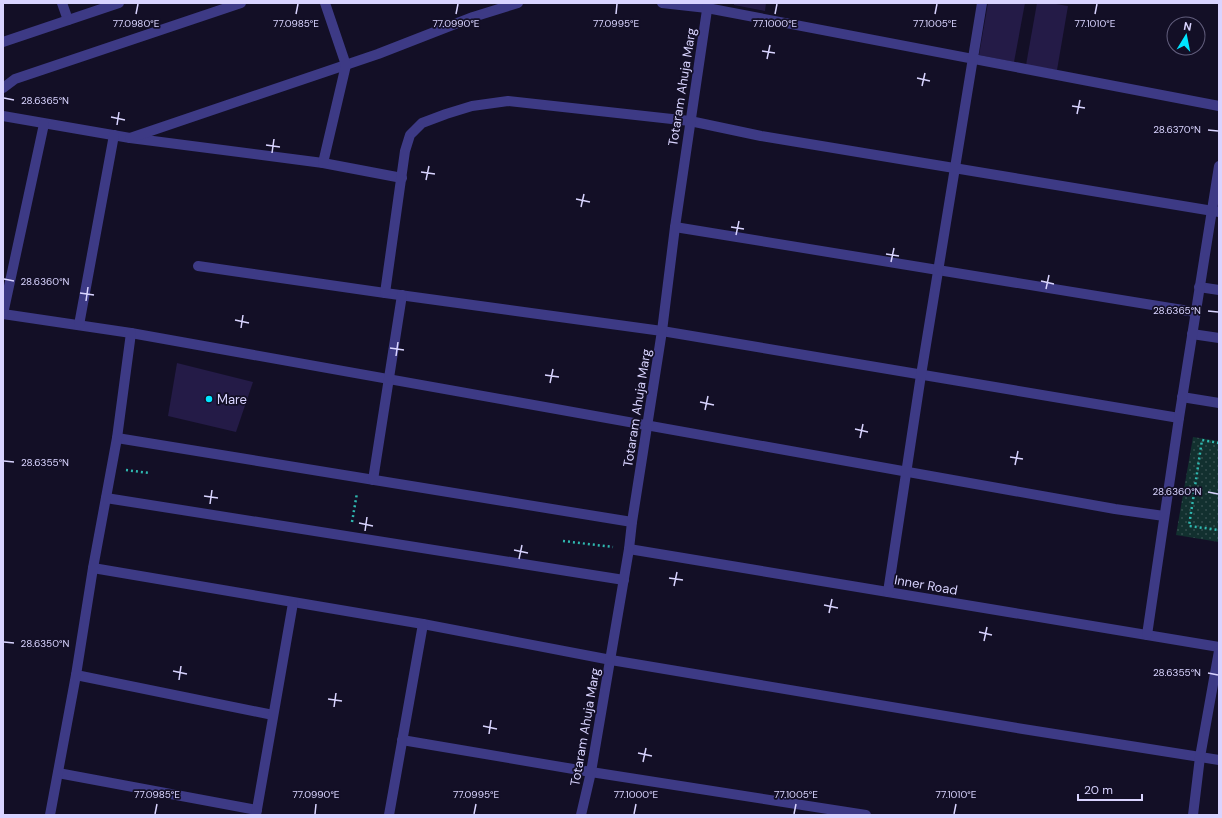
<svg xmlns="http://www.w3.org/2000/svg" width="1222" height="818" viewBox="0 0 1222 818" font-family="'DM Sans',sans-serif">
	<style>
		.park { fill: url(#park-dots) }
		.building { fill: #241b47 }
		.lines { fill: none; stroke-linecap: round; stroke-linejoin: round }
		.path { stroke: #2fb8b0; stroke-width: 2.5; stroke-dasharray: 2 3; stroke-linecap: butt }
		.minor { stroke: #3d3a85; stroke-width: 10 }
		.ticks { fill: none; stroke: #d9d4ff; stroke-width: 1.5 }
		.poi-dot { fill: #00e5ff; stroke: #130f26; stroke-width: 1.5 }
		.labels { text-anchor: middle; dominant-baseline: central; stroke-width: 3.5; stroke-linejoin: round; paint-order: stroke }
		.street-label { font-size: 13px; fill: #d9d4ff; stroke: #130f26 }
		.poi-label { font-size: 13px; fill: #d9d4ff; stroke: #130f26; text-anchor: start }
		.ticks-label { font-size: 10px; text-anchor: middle; fill: #d9d4ff; stroke: #130f26; stroke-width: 3.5; stroke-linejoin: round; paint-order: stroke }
	</style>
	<defs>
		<pattern id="park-dots" width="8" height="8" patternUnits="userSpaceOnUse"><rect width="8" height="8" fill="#12302f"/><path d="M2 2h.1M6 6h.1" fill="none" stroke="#344d4e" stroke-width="1.8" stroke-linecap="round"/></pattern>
	</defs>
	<rect width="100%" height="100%" fill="#130f26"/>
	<polygon class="park" points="1193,437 1219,441 1219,542 1176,535"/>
	<g class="building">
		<polygon points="734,3 766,3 765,11 734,5"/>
		<polygon points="988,3 1025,3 1014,62 979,55"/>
		<polygon points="1037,3 1050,3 1068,6 1057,70 1026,65"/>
		<polygon points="177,363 253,382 236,432 168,416"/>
	</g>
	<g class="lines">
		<g class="path">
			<polyline points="1219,443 1202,440 1189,526 1219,530"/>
			<polyline points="126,470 149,473"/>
			<polyline points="352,522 357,493"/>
			<polyline points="563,541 613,547"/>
		</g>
		<g class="minor">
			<polyline points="62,3 68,20"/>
			<polyline points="662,3 707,8 1219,106"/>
			<polyline points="3,42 119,3"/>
			<polyline points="3,88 15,79 241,3"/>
			<polyline points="3,116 130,138 323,163 402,178"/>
			<polyline points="130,138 378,54 473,17 518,3"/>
			<polyline points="323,163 346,65 325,3"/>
			<polyline points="675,227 1195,312"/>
			<polyline points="198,266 385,293 662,331 1179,418"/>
			<polyline points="1199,287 1219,290"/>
			<polyline points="385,293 405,151 410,135 422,123 446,114 472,106 508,101 690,121 761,136 1219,212"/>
			<polyline points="3,314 131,333 1115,509 1164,516"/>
			<polyline points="3,314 44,124"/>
			<polyline points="79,325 114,135"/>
			<polyline points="1192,334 1219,338"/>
			<polyline points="1182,397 1219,403"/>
			<polyline points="117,438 632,522"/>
			<polyline points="373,480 402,295"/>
			<polyline points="106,498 624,580"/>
			<polyline points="629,549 1219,647"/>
			<polyline points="93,568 423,624 611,660 1023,729 1219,760"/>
			<polyline points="888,592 921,375 982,3"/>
			<polyline points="1147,635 1179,418 1219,166"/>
			<polyline points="76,675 273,715"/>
			<polyline points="402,740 591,772 866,815"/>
			<polyline points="58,773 257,810"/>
			<polyline points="50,815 76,675 93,568 117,438 131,333"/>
			<polyline points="256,815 293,603"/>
			<polyline points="389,815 423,624"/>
			<polyline points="581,815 591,772 629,549 632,522 662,331 675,227 708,3"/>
			<polyline points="1193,815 1200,757 1219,651"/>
		</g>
	</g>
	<path class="ticks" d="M136,14L138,4M296,14L298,4M456,14L458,4M616,14L617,4M775,14L777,4M935,14L937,4M1095,14L1097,4M762,51L775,53M767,59L770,45M917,78L930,81M922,86L925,73M4,98L14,100M1072,106L1085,108M1077,114L1080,100M111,117L125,120M117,125L119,112M1208,130L1218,131M266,145L280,147M272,153L274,139M421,172L435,174M426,180L429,166M576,199L590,202M581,207L584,194M731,227L744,229M736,235L739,221M886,254L899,256M891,262L894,248M4,279L14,281M1041,281L1054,284M1046,289L1049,275M80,293L94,295M86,301L88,287M1208,311L1218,312M235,320L249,323M241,328L243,315M390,348L404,350M396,356L398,342M545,375L559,377M550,383L553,369M700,402L714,405M705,410L708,396M855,429L868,432M860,438L863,424M1010,457L1023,459M4,461L14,462M1015,465L1018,451M1208,492L1218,494M204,496L218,498M210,504L212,490M359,523L373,526M365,531L367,517M514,550L528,553M519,559L522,545M669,578L683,580M674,586L677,572M824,605L838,608M829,613L832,599M979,632L992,635M984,641L987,627M4,642L14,643M173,671L187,674M1208,673L1218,675M179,680L181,666M328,699L342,701M334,707L336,693M483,726L497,729M489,734L491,720M638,753L652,756M643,762L646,748M155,814L157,804M315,814L316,804M474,814L476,804M634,814L636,804M794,814L796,804M954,814L956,804"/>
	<circle class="poi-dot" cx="209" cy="399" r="4"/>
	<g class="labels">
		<g class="street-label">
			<text transform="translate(682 87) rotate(-81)">Totaram Ahuja Marg</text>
			<text transform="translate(637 408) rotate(-81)">Totaram Ahuja Marg</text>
			<text transform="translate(926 585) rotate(10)">Inner Road</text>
			<text transform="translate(585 727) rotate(-80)">Totaram Ahuja Marg</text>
		</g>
		<g class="poi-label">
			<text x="217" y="399">Mare</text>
		</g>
	</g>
	<g class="ticks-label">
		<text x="136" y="27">77.0980°E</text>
		<text x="296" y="27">77.0985°E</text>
		<text x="456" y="27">77.0990°E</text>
		<text x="616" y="27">77.0995°E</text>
		<text x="775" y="27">77.1000°E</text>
		<text x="935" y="27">77.1005°E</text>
		<text x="1095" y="27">77.1010°E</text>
		<text x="45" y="104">28.6365°N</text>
		<text x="1177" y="133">28.6370°N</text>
		<text x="45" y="285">28.6360°N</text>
		<text x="1177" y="314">28.6365°N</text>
		<text x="45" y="466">28.6355°N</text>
		<text x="1177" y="495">28.6360°N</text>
		<text x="45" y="647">28.6350°N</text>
		<text x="1177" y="676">28.6355°N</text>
		<text x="157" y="798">77.0985°E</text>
		<text x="316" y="798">77.0990°E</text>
		<text x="476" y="798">77.0995°E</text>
		<text x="636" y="798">77.1000°E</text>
		<text x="796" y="798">77.1005°E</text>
		<text x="956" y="798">77.1010°E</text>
	</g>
	<rect width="1222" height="818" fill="none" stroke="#d9d4ff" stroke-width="8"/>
	<g transform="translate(1186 36) rotate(10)"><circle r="19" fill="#130f26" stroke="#625e7d"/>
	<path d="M0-3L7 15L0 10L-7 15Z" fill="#00e5ff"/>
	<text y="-6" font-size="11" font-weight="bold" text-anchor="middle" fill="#d9d4ff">N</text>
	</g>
	<path d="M1078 794v6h64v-6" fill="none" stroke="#d9d4ff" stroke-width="2"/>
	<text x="1084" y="794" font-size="12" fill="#d9d4ff" stroke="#130f26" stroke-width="3" paint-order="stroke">20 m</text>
</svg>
